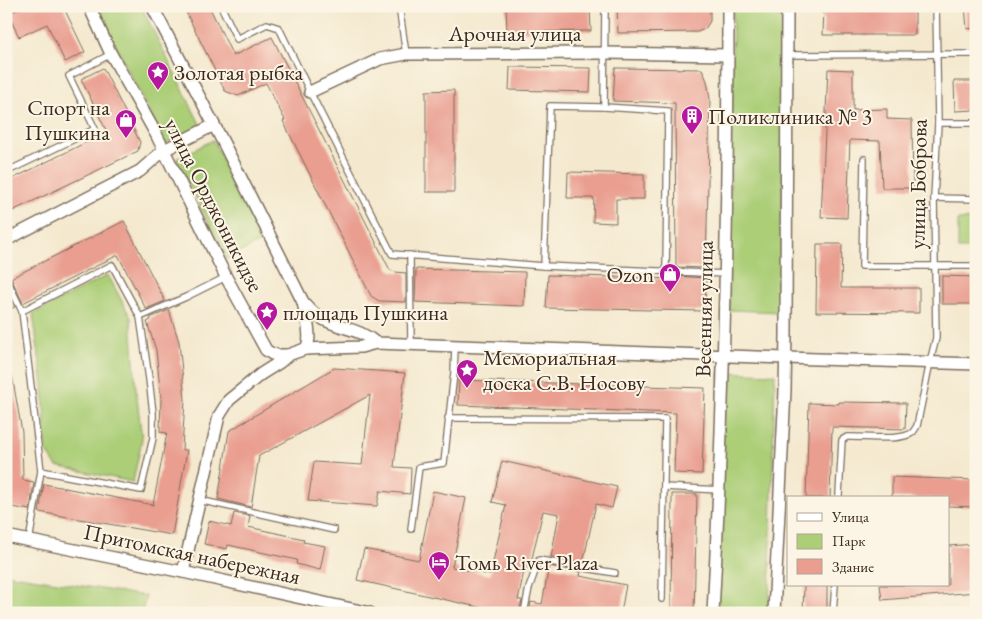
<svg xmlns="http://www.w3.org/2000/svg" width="982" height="619" viewBox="0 0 982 619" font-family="'EB Garamond',serif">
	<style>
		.green { fill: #abce77; stroke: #737c4a }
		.building { fill: #e99e90 }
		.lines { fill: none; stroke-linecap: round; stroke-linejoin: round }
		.service-casing { stroke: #7c6d5c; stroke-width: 8 }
		.minor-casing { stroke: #7c6d5c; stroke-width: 14 }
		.service { stroke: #fff; stroke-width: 5.5 }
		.minor { stroke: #fff; stroke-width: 11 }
		.labels { text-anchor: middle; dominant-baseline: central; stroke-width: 4; stroke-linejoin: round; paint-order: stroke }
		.street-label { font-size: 22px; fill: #3b2a1e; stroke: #fcf5e5 }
		.poi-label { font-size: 22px; fill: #3b2a1e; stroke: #fcf5e5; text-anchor: start }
	</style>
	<rect width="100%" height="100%" fill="#fcf5e5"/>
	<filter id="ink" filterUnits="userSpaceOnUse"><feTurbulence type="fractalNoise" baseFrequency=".02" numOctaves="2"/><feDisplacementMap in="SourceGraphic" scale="10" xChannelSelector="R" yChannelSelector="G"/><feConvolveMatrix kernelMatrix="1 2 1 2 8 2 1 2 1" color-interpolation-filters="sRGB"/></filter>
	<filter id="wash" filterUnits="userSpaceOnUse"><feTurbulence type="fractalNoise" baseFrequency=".0096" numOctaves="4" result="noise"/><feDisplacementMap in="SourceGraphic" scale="20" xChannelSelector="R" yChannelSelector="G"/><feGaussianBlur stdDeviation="1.12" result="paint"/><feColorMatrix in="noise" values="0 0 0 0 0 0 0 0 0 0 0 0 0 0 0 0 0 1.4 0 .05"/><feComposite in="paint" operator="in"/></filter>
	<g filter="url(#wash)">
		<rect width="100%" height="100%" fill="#f4e9cf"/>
		<g class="green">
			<polygon points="96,6 141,6 201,126 165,144"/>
			<polygon points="733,6 785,6 781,312 729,310"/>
			<polygon points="213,140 264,240 227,259 176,159"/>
			<polygon points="976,219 976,249 958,249 958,220"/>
			<polygon points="108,275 131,318 136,390 142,439 133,482 56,466 46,450 43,385 33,314"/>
			<polygon points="719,372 775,374 769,613 715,613"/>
			<polygon points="6,574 146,596 142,613 6,613"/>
		</g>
		<g id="blocks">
			<g class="building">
				<polygon points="25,6 63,6 85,52 65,62 47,24 19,37 8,14"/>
				<polygon points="183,6 209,6 233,56 272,37 390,270 395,272 406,273 406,302 379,301 371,296 283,121 285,120 266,83 238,96 225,91"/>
				<polygon points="506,6 590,6 591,31 507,32"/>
				<polygon points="617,6 710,6 710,21 705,29 697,32 618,33"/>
				<polygon points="824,6 915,8 915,35 823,35"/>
				<polygon points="965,6 976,6 976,28 967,29"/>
				<polygon points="510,67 591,68 590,92 509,90"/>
				<polygon points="103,68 140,142 138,151 6,214 6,182 107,132 81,79"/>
				<polygon points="615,68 702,69 707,81 710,99 706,268 676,267 675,103 613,101"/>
				<polygon points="828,69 853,70 853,110 887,109 887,119 912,120 913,188 882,188 880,141 850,140 847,218 821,217"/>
				<polygon points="954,81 976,81 976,110 955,111"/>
				<polygon points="454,90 454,192 426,192 426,91"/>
				<polygon points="568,172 644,174 644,199 616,199 616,223 593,222 594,198 567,198"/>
				<polygon points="124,221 165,301 146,309 118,255 23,303 11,278"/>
				<polygon points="817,244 842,244 841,288 919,288 919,313 816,312"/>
				<polygon points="416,269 525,272 524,306 415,302"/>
				<polygon points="548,275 676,279 676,276 706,278 705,311 546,308"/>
				<polygon points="942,276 976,277 976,304 942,304"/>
				<polygon points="6,289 15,307 6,311"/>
				<polygon points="169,310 179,342 185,400 182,450 187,450 172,535 39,512 44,484 153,505 167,433 160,432 161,398 156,350 147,322 151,320 150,318"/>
				<polygon points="334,368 405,373 394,467 411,468 410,494 380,491 377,506 308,501 314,462 362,465 370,395 259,456 251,507 218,499 229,431"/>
				<polygon points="12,375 22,432 23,480 34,482 30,510 6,506 6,376"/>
				<polygon points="459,380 705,388 702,474 674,473 676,413 458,405"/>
				<polygon points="839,402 906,403 905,429 832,427 830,498 806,498 809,403 839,404"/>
				<polygon points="502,461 617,487 612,508 596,504 583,563 551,557 559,514 543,511 530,567 525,566 518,600 522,600 519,613 505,613 357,580 364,549 419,560 433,491 466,498 452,567 490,575 506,505 492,502"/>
				<polygon points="892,477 976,480 976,507 948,506 948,498 892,498"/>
				<polygon points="672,494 697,494 694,613 671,613"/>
				<polygon points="234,513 250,516 248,527 304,539 303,542 325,546 320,570 296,564 297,560 228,545 227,549 204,544 209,521 231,526"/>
				<polygon points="976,544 976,592 882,600 880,585 948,585 948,546"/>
				<polygon points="549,566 581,572 580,576 626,585 621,613 529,613 531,602 542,604"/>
				<polygon points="804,585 827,585 827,613 803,613"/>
			</g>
		</g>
	</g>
	<g filter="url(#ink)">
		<use href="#blocks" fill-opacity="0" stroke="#7c6d5c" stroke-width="1"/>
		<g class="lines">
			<g class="service-casing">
				<g id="service">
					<polyline points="221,6 237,39 267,24 279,28 310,92 392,254 544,266 726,274"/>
					<polyline points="399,6 406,54"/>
					<polyline points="605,6 604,107 668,111 666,271"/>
					<polyline points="788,55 976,54"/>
					<polyline points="938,123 976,123"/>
					<polyline points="864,159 862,266 976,266"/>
					<polyline points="6,172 95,129 69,76 111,54"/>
					<polyline points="934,198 976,199"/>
					<polyline points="410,255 411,345"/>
					<polygon points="112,265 140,317 149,379 153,413 153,438 141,490 41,471 22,311"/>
					<polyline points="544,266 550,106 604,107"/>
					<polyline points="6,278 22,311"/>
					<polyline points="140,317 186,297 226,277"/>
					<polyline points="448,418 665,419 662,599"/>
					<polyline points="664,487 720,490"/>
					<path d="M839,495L842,440L847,437C862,436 902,442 913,432C914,431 916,427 917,426L930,362L936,338L934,198L938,123L936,6"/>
					<polyline points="199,500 334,530"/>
					<polyline points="411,529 419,467 444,463 454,373 455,347"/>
					<polyline points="29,541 41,471"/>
					<polyline points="524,613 529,588 539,560 615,573"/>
					<polyline points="833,613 835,585"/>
				</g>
			</g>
			<g class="minor-casing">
				<g id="minor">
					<polyline points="89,6 111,54 156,134 226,277 266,350 272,354 277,355 288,355 305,349 361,347 376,343 786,358 976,364"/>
					<path d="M152,6L224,144L303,302C308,308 314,314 321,318C340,329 359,328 376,343"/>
					<polyline points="310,92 380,59 406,54 605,53 728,55"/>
					<polyline points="6,240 140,171 164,150 214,125"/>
					<path d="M303,302C305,314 314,340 305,349"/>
					<polyline points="6,536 183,572 370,613"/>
					<polyline points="183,572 219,416 229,400 261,374 280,362 288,355"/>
					<path d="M713,613C724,411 728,209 728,6"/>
					<polyline points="774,613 785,391 786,334 787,6"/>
				</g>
			</g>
			<use href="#service" class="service"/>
			<use href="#minor" class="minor"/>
		</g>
	</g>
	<defs>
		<g id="sight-pin" transform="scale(1.125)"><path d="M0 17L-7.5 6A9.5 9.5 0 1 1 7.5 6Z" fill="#b5179e" stroke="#fcf5e5"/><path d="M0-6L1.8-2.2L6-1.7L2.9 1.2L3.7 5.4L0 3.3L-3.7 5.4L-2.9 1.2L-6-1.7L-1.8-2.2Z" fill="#fff"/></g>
		<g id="building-pin" transform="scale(1.125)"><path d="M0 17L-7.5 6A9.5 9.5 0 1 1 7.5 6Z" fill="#b5179e" stroke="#fcf5e5"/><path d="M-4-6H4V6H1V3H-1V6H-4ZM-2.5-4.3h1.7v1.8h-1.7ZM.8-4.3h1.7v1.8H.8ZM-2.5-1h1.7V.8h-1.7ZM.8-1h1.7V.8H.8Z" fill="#fff"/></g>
		<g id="shop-pin" transform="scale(1.125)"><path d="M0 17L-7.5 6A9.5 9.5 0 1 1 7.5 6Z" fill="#b5179e" stroke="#fcf5e5"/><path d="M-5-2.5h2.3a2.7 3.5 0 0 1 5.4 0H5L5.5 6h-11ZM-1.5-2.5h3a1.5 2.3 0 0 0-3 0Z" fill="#fff"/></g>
		<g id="hotel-pin" transform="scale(1.125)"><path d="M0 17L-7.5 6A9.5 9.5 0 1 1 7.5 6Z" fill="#b5179e" stroke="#fcf5e5"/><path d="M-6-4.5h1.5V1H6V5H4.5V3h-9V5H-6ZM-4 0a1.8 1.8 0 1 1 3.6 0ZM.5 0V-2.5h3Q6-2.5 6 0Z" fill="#fff"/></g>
	</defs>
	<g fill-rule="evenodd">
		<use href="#sight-pin" x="158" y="72"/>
		<use href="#building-pin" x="692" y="116"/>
		<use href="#shop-pin" x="126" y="120"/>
		<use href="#shop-pin" x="670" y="274"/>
		<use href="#sight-pin" x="267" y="312"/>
		<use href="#sight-pin" x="467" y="370"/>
		<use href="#hotel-pin" x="439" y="562"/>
	</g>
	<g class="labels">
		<g class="street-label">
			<text x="515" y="33">Арочная улица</text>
			<text transform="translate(918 184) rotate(-89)">улица Боброва</text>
			<text transform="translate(214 205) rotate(63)">улица Орджоникидзе</text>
			<text transform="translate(704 309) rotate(-89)">Весенняя улица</text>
			<text transform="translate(192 554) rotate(12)">Притомская набережная</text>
		</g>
		<g class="poi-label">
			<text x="174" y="72">Золотая рыбка</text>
			<text x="110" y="107" text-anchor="end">Спорт на<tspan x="110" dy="25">Пушкина</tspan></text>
			<text x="708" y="116">Поликлиника № 3</text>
			<text x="654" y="274" text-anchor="end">Ozon</text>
			<text x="283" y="312">площадь Пушкина</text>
			<text x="483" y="357">Мемориальная<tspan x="483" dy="25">доска С.В. Носову</tspan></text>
			<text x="455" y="562">Томь River Plaza</text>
		</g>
	</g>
	<rect width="982" height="619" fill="none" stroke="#fcf5e5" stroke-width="25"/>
	<rect x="787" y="496" width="162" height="90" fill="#fcf5e5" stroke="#afa495"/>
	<rect x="797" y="513" width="25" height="8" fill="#ffffff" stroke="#afa495"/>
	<text x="832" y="522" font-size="15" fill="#3b2a1e">Улица</text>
	<rect x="797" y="534" width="25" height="15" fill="#abce77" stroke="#afa495"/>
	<text x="832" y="546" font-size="15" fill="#3b2a1e">Парк</text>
	<rect x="797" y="559" width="25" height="15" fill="#e99e90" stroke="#afa495"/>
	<text x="832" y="572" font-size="15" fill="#3b2a1e">Здание</text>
</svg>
